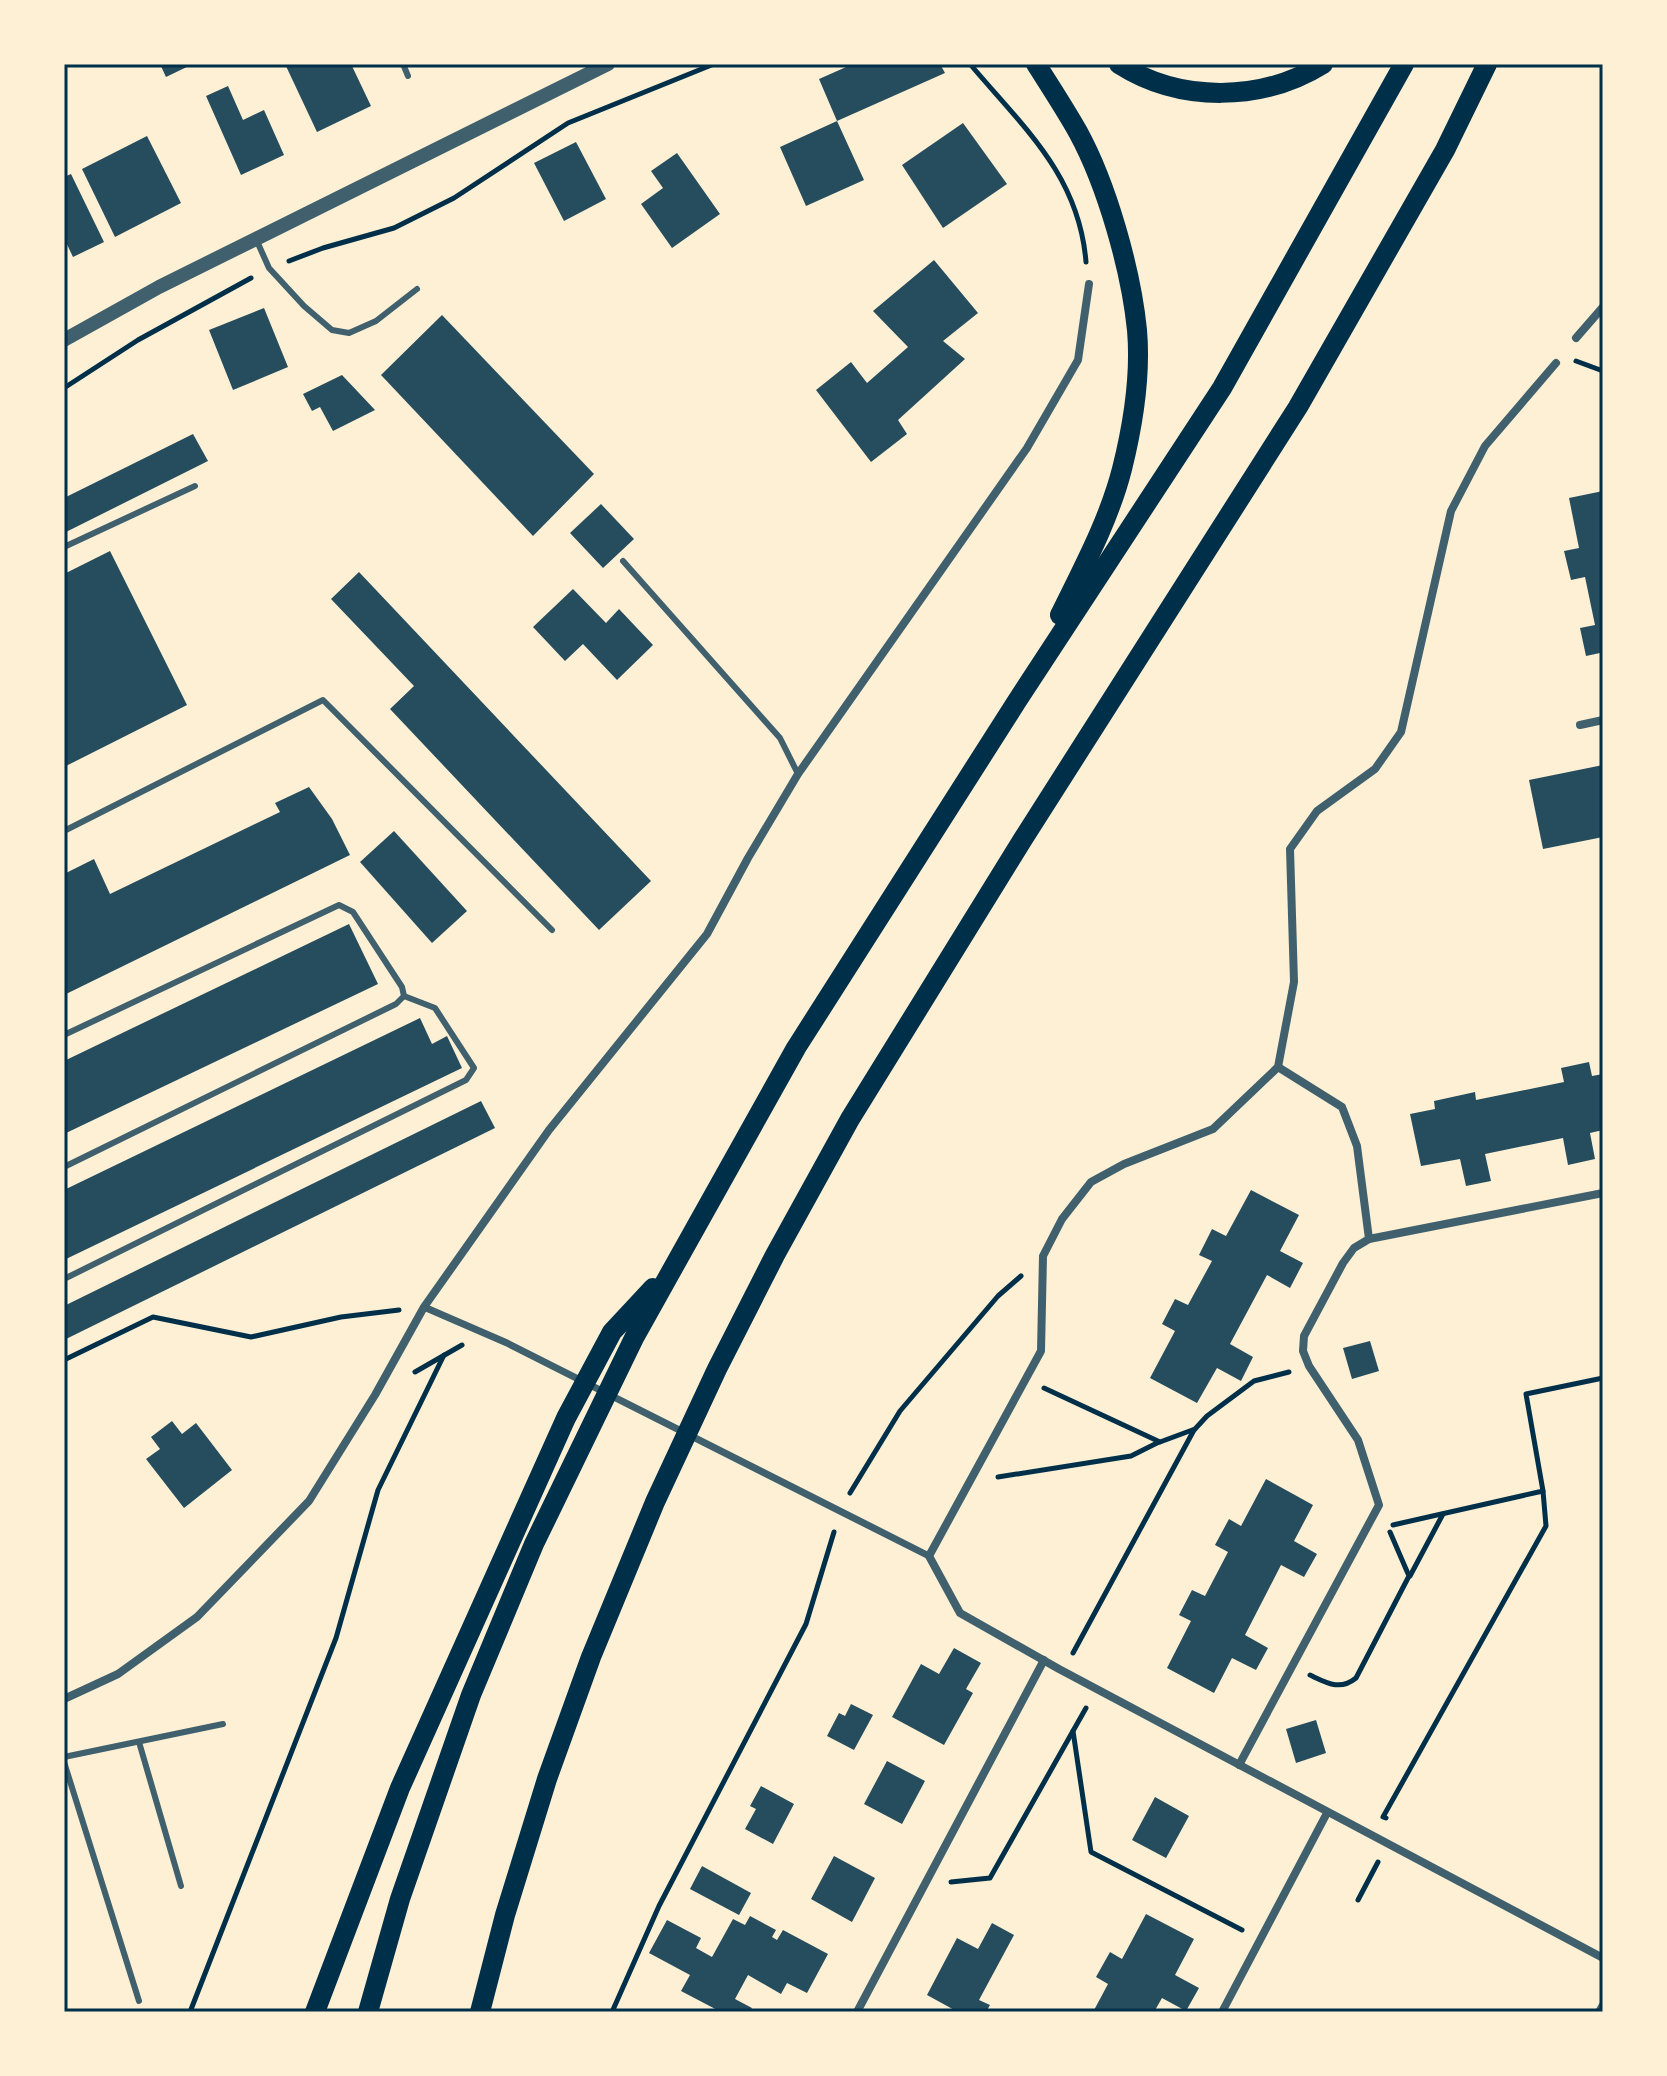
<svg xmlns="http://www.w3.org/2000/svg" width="1667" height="2076" viewBox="0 0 1667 2076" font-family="Roboto,sans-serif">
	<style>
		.building { fill: #264d5e }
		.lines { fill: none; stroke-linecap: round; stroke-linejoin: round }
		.path { stroke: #003049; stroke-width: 5 }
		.service { stroke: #3f606c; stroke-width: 6 }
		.pedestrian { stroke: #3f606c; stroke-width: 7 }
		.minor { stroke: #3f606c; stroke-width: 8 }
		.tertiary { stroke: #3f606c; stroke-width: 14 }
		.primary { stroke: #003049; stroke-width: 20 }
		.neatline { fill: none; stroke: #003049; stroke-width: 3 }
	</style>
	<rect width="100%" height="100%" fill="#fdf0d5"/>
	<g class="building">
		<polygon points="160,64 193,64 166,77"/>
		<polygon points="285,64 351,64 371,106 317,132"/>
		<polygon points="853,64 940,64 945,73 837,121 864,180 806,206 780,147 837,121 819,79"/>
		<polygon points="228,86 243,120 264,110 284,155 241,175 206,96"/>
		<polygon points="963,123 1007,184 943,228 902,165"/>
		<polygon points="147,136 181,203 115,237 82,169"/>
		<polygon points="576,142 606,199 564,221 534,163"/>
		<polygon points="677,153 720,214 672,248 641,204 663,188 651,171"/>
		<polygon points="71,174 104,242 73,257 64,238 64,177"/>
		<polygon points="934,260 978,313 943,341 965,359 898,420 907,434 871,462 816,390 851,362 867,383 908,347 873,311"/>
		<polygon points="264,308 288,367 233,390 209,330"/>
		<polygon points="442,315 594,474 533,536 381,375"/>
		<polygon points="342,375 375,410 333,431 320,407 312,411 303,394"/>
		<polygon points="193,434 208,461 64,533 64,498"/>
		<polygon points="1603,491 1603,659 1602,659 1600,653 1586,656 1580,628 1595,625 1585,577 1571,580 1564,551 1579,548 1569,498"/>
		<polygon points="601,504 634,539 603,568 570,533"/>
		<polygon points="110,551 187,705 64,767 64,574"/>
		<polygon points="359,572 651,881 599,930 390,709 414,686 331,599"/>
		<polygon points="573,589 606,623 619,609 653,645 617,680 583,644 565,661 533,627"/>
		<polygon points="1603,765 1603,837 1543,849 1529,780"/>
		<polygon points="309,787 332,819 350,855 64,995 64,874 94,859 110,894 280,812 275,803"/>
		<polygon points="394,831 467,911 432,943 360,862"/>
		<polygon points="349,924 378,984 64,1134 64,1061"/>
		<polygon points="420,1018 432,1044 447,1036 462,1068 64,1260 64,1190"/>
		<polygon points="1589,1062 1592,1076 1603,1074 1603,1130 1590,1133 1595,1159 1568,1165 1563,1138 1485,1154 1491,1181 1466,1186 1460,1159 1421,1166 1410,1114 1435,1109 1434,1101 1475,1092 1476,1100 1564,1082 1561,1068"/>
		<polygon points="481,1101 495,1128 64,1340 64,1306"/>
		<polygon points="1251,1190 1299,1215 1280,1251 1303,1263 1290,1288 1267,1275 1230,1344 1253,1357 1241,1381 1217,1368 1197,1403 1150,1378 1175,1331 1162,1324 1175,1299 1188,1305 1212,1261 1199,1255 1212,1229 1226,1236"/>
		<polygon points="1370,1341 1379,1371 1352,1379 1343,1348"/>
		<polygon points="172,1421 182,1434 196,1423 232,1470 184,1508 146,1459 160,1449 151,1437"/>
		<polygon points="1266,1479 1313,1505 1294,1541 1317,1554 1304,1577 1281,1565 1245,1635 1268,1648 1256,1670 1232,1658 1214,1693 1167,1668 1191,1621 1179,1615 1192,1590 1205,1596 1228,1552 1215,1545 1229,1519 1241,1526"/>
		<polygon points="954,1648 981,1663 966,1689 973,1693 944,1745 892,1717 921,1664 939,1674"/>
		<polygon points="851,1704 873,1715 854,1750 827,1736 839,1713 845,1716"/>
		<polygon points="1316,1720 1326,1753 1296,1763 1286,1729"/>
		<polygon points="887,1761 925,1781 902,1824 864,1804"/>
		<polygon points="761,1786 794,1804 773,1844 745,1829 756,1809 750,1806"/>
		<polygon points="1155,1797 1189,1816 1166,1858 1132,1840"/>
		<polygon points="834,1856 875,1878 852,1922 811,1899"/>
		<polygon points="702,1866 751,1893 739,1915 690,1889"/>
		<polygon points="1146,1914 1194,1939 1175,1975 1199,1988 1186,2011 1162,1998 1154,2012 1093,2012 1108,1984 1096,1977 1110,1952 1122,1959"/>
		<polygon points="750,1916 776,1930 772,1937 777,1940 783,1930 828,1954 807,1993 787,1983 781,1994 748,1975 735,1999 752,2008 750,2012 721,2012 681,1991 690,1975 649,1953 667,1920 701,1938 696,1948 712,1957 733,1919 745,1925"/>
		<polygon points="992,1923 1014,1935 979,2000 990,2005 986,2012 958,2012 927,1995 957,1938 978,1949"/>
	</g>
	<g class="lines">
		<g class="path">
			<path d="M970,64C1023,127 1079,175 1086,262"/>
			<polyline points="289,261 323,248 394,228 454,198 568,123 714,64"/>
			<polyline points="1576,361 1603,371"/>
			<polyline points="64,388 138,340 251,278"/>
			<polyline points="64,1360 153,1317 251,1337 341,1317 399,1310"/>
			<polyline points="415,1372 462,1345"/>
			<polyline points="1044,1388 1160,1442 1195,1429 1207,1416 1254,1381 1289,1372"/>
			<polyline points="998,1477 1131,1456 1159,1442"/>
			<polyline points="850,1493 900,1411 998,1296 1021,1276"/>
			<polyline points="1393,1525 1543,1491 1526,1394 1603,1378"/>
			<polyline points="1410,1576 1443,1514"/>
			<polyline points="1073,1653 1194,1430"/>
			<path d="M1310,1675C1327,1683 1340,1691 1356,1678L1409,1576L1390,1532"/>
			<polyline points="1086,1708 1073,1731 1091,1852 1242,1930"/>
			<polyline points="1386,1818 1383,1817 1546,1526 1543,1491"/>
			<polyline points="951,1882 990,1878 1073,1731"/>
			<polyline points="1358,1900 1378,1862"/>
			<polyline points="190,2012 336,1638 378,1490 444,1355"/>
			<polyline points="612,2012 659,1906 806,1624 834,1532"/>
		</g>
		<g class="service">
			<polyline points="403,64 408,76"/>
			<polyline points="256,239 269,268 304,306 332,330 349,333 376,321 417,289"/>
			<polyline points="64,547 195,486"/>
			<polyline points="623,561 780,738 798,774"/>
			<polyline points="64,831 323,700 552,930"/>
			<polyline points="64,1035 339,905 353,912 402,987 404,996 396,1004 64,1167"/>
			<polyline points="64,1279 466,1080 474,1068 435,1008 404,996"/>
			<polyline points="139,1742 181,1886"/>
			<polyline points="64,1757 223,1724"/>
			<polyline points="64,1762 139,2001"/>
			<polyline points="64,2011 64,2012"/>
		</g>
		<polyline class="pedestrian" points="424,1307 507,1343 929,1556"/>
		<g class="minor">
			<polyline points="1576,338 1603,307"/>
			<polyline points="1556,363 1485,446 1451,511 1401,732 1375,769 1317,811 1290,849 1294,982 1278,1067 1213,1129 1124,1164 1091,1182 1062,1219 1043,1256 1041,1351 929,1556 960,1613 1059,1669 1603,1958"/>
			<polyline points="1580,725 1603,720"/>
			<polyline points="1369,1239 1603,1193"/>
			<polyline points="64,1699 118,1674 197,1617 309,1501 375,1395 424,1307 549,1130 707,934 748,858 798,774 1027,448 1078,360 1089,284"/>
			<polyline points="1239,1765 1379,1505 1358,1440 1309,1366 1303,1351 1304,1336 1343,1263 1354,1248 1369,1239 1357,1146 1342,1107 1278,1067"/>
			<polyline points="857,2012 1044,1660"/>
			<polyline points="1222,2012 1327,1813"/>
			<polyline points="1599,2012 1603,2005"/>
		</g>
		<polyline class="tertiary" points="64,340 159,287 608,64"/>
		<g class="primary">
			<path d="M1036,64C1050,86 1065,109 1078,132C1107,185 1131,270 1137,330C1141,376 1133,425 1122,469C1109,520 1083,568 1060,615"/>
			<path d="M1119,64C1180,103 1262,102 1323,64"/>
			<polyline points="315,2012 400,1788 566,1418 612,1332 653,1288"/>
			<polyline points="368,2012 400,1899 471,1695 534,1544 635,1336 796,1048 1017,701 1222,388 1404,64"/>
			<polyline points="480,2012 505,1915 547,1779 591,1657 655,1502 717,1369 775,1255 850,1119 1023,839 1298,407 1445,150 1487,64"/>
		</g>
	</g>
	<rect width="1667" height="2076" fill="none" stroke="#fdf0d5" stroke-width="132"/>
	<rect x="66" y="66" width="1535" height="1944" class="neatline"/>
</svg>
